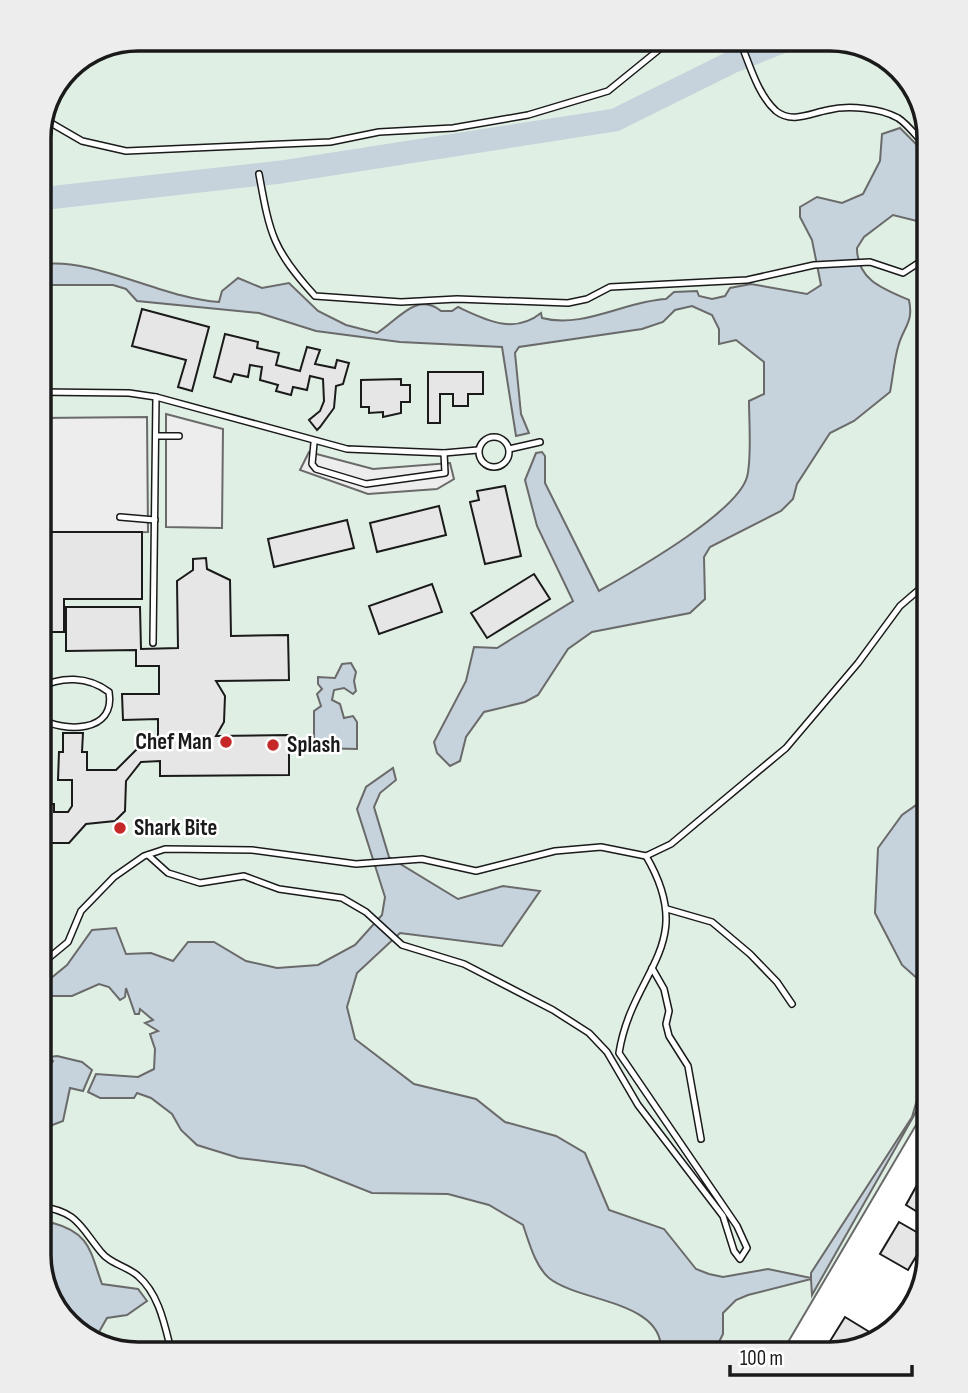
<svg xmlns="http://www.w3.org/2000/svg" width="968" height="1393" viewBox="0 0 968 1393" font-family="'Sofia Sans Condensed',sans-serif">
	<style>
		.green { fill: #e0efe3; stroke: #6a6a6a; stroke-width: 2 }
		.parking { fill: #ededed; stroke: #6a6a6a; stroke-width: 2 }
		.water { fill: #c6d2dc; stroke: #6a6a6a; stroke-width: 2 }
		.lines { fill: none; stroke-linecap: round; stroke-linejoin: round }
		.river { stroke: #c6d2dc; stroke-width: 23 }
		.building { fill: #e6e6e6; stroke: #1a1a1a; stroke-width: 2 }
		.lane-casing { stroke: #1a1a1a; stroke-width: 8 }
		.lane { stroke: #fff; stroke-width: 5 }
		.poi-dot { fill: #c62828; stroke: #fff; stroke-width: 2.5 }
		.labels { text-anchor: middle; dominant-baseline: central; stroke-width: 5; stroke-linejoin: round; paint-order: stroke }
		.poi-label { font-size: 23px; font-weight: bold; fill: #1a1a1a; stroke: #fff; text-anchor: start }
		.rim { fill: none; stroke: #1a1a1a; stroke-width: 3.5 }
	</style>
	<rect width="100%" height="100%" fill="#fff"/>
	<polygon class="green" points="137,39 837,39 885,55 916,88 929,137 929,1103 781,1354 131,1354 83,1338 52,1305 39,1256 39,131 72,63"/>
	<g class="parking">
		<polygon points="166,414 223,429 222,528 166,527"/>
		<polygon points="147,417 148,532 39,533 39,418"/>
		<polygon points="309,452 373,469 450,463 454,479 437,489 368,494 300,470"/>
	</g>
	<g class="water">
		<path d="M900,128L920,148L929,188V224L893,215L864,237L857,248C857,280 883,289 909,300C914,323 903,327 898,347C894,361 893,377 890,392L854,421L830,433L797,484L793,499L781,511L710,547L704,557L705,599L690,613L592,632L568,649L538,695L525,702L484,712L466,737L460,761L450,766L437,753L434,742L466,681L474,647L497,648L573,601L537,526L525,480L536,453L542,452L545,456V483L599,591C632,572 737,513 747,477C752,458 749,422 749,401L764,394V362L736,340L719,344V329L712,315L692,306L675,310L663,322L642,329L519,347L515,353L521,414L529,433L516,436L502,347L400,342L316,331L259,313L137,301L126,289L113,285H39V265C91,255 163,299 219,302L222,291L238,278L262,288L289,283L318,311L346,325L377,333C398,320 417,291 441,311H452L458,307C486,320 514,335 541,313L542,318C583,329 625,301 666,299L674,292L697,291L699,296L712,299L725,296L730,288L751,284L807,294L821,285L812,240L800,217V207L817,197L842,203L863,194L880,161L882,134Z"/>
		<polygon points="351,663 356,672 354,681 356,691 353,694 344,688 334,690 332,700 340,704 344,718 353,716 357,722 357,749 314,748 314,711 321,706 317,694 322,689 318,684 318,677 335,678 342,664"/>
		<path d="M393,768L396,780L380,793L374,807L389,857L458,899L503,886L540,891L502,946L400,933L357,973L347,1007L355,1039L414,1084L476,1099L505,1122L556,1136L585,1153L609,1210L664,1229L696,1269L709,1274L723,1277L768,1269L811,1278V1273L912,1117L929,1058V1089L812,1295L811,1279L748,1295L736,1300L723,1313V1334L713,1354H661C666,1300 580,1303 549,1278C535,1266 529,1242 523,1225L489,1205L448,1194L372,1193L304,1166L239,1158L197,1145L181,1130L172,1114L151,1098L137,1093L134,1098H100L88,1092L96,1074L138,1077L154,1069L155,1049L150,1034L158,1031L145,1023L153,1020L140,1009L139,1014H135L126,988L125,997L120,1000L109,987L99,984L72,996H46L39,1000V988L67,965L92,930L116,928L126,954L151,953L173,961L188,942H214L246,961L277,968L318,965L355,945L382,915L385,897L357,809L366,787Z"/>
		<polygon points="929,796 929,989 902,965 875,913 878,848 902,815"/>
		<polygon points="57,1056 82,1062 92,1070 83,1091 70,1088 63,1121 47,1127 39,1119 39,1065 50,1065 53,1061 49,1057"/>
		<path d="M53,1223C90,1233 90,1251 102,1284L138,1289L147,1301L127,1315L107,1318L99,1332V1344C81,1337 64,1323 53,1306C40,1287 34,1239 53,1223Z"/>
	</g>
	<g class="lines">
		<polyline class="river" points="39,199 281,172 615,120 734,61 789,39"/>
	</g>
	<g class="building">
		<polygon points="142,309 209,327 192,391 178,387 186,360 132,346"/>
		<polygon points="225,334 258,342 257,348 279,353 276,365 300,371 307,347 320,350 315,364 335,368 337,360 349,363 343,384 336,386 334,408 320,427 317,430 309,420 320,411 324,401 323,379 310,376 307,390 293,387 291,395 276,391 278,385 260,380 262,367 250,365 248,377 234,374 231,382 214,377"/>
		<polygon points="428,372 483,372 483,394 468,394 468,406 453,406 453,394 440,394 440,423 428,423"/>
		<polygon points="401,379 401,385 410,385 410,402 401,402 401,413 383,417 383,412 369,413 369,407 361,407 361,380"/>
		<polygon points="505,486 521,556 485,564 470,502 479,500 477,491"/>
		<polygon points="439,506 446,535 377,552 370,523"/>
		<polygon points="347,520 354,548 274,567 268,539"/>
		<polygon points="39,532 142,532 142,599 64,599 64,632 39,632"/>
		<polygon points="206,558 207,569 230,580 231,636 288,635 289,680 216,681 225,696 224,722 216,736 289,735 289,775 160,776 160,761 141,762 126,781 125,811 115,821 86,824 69,843 39,843 39,804 54,804 54,812 68,812 72,806 72,780 58,780 59,752 63,752 63,733 83,733 82,752 87,752 87,770 116,770 139,747 158,747 158,719 123,720 122,694 159,694 159,666 136,666 136,650 66,651 66,607 140,607 141,649 178,648 177,581 193,570 193,559"/>
		<polygon points="534,574 550,599 487,638 471,613"/>
		<polygon points="432,584 442,612 379,634 369,606"/>
		<polygon points="929,1114 929,1132 923,1129"/>
		<polygon points="929,1163 929,1219 906,1205"/>
		<polygon points="899,1222 927,1238 908,1270 880,1254"/>
		<polygon points="845,1317 881,1339 870,1344 861,1339 855,1348 822,1354"/>
	</g>
	<g class="lines">
		<g class="lane-casing">
			<g id="lane">
				<path d="M739,39C749,62 757,94 776,111C792,124 811,113 828,110C848,105 880,108 898,118C906,123 914,133 921,141"/>
				<polyline points="44,119 82,141 126,151 330,142 379,132 453,128 528,115 608,91 672,39"/>
				<path d="M259,174C270,235 273,250 315,296L401,302L457,299L568,303L587,299L610,287L747,280L814,265L870,262L903,273L929,256"/>
				<polyline points="39,392 129,393 156,397 347,449 444,453 478,450"/>
				<polyline points="156,436 179,436"/>
				<circle cx="494" cy="452" r="15"/>
				<polyline points="314,443 312,464 316,469 366,484 445,473 444,453"/>
				<polyline points="509,449 540,442"/>
				<polyline points="120,517 155,520"/>
				<polyline points="153,643 156,397"/>
				<path d="M39,718C64,733 116,733 109,692C88,676 61,676 39,688"/>
				<path d="M148,855L168,873L200,883L244,876L279,889L342,898L366,912L402,945L464,964L553,1010L589,1033L607,1052L638,1105L723,1216L734,1251L740,1259L747,1248L737,1226L619,1053C632,970 699,946 646,856"/>
				<polyline points="667,909 712,922 750,954 777,982 792,1004"/>
				<polyline points="39,912 44,900"/>
				<polyline points="39,966 68,942 81,911 114,877 144,856 165,849 252,850 356,864 422,859 476,871 555,851 601,847 646,856 671,844 786,748 858,663 900,606 929,581"/>
				<polyline points="652,968 664,989 669,1011 666,1024 669,1036 688,1066 701,1139"/>
				<path d="M39,1206C78,1212 79,1225 101,1252C110,1264 127,1266 138,1276C160,1295 165,1327 172,1354"/>
			</g>
		</g>
		<use href="#lane" class="lane"/>
	</g>
	<g class="poi-dot">
		<circle cx="226" cy="742" r="7"/>
		<circle cx="273" cy="745" r="7"/>
		<circle cx="120" cy="828" r="7"/>
	</g>
	<g class="labels">
		<g class="poi-label">
			<text x="212" y="742" text-anchor="end">Chef Man</text>
			<text x="287" y="745">Splash</text>
			<text x="134" y="828">Shark Bite</text>
		</g>
	</g>
	<path d="M0 0H968V1393H0ZM138 51H830A87 87 0 0 1 917 138V1255A87 87 0 0 1 830 1342H138A87 87 0 0 1 51 1255V138A87 87 0 0 1 138 51Z" fill="#ededed" fill-rule="evenodd"/>
	<path class="rim" d="M138 51H830A87 87 0 0 1 917 138V1255A87 87 0 0 1 830 1342H138A87 87 0 0 1 51 1255V138A87 87 0 0 1 138 51Z"/>
	<path d="M730 1365v10h182v-10" fill="none" stroke="#1a1a1a" stroke-width="3.5"/>
	<text x="740" y="1365" font-size="21" fill="#1a1a1a" stroke="#ffffff" stroke-width="5" paint-order="stroke">100 m</text>
</svg>
